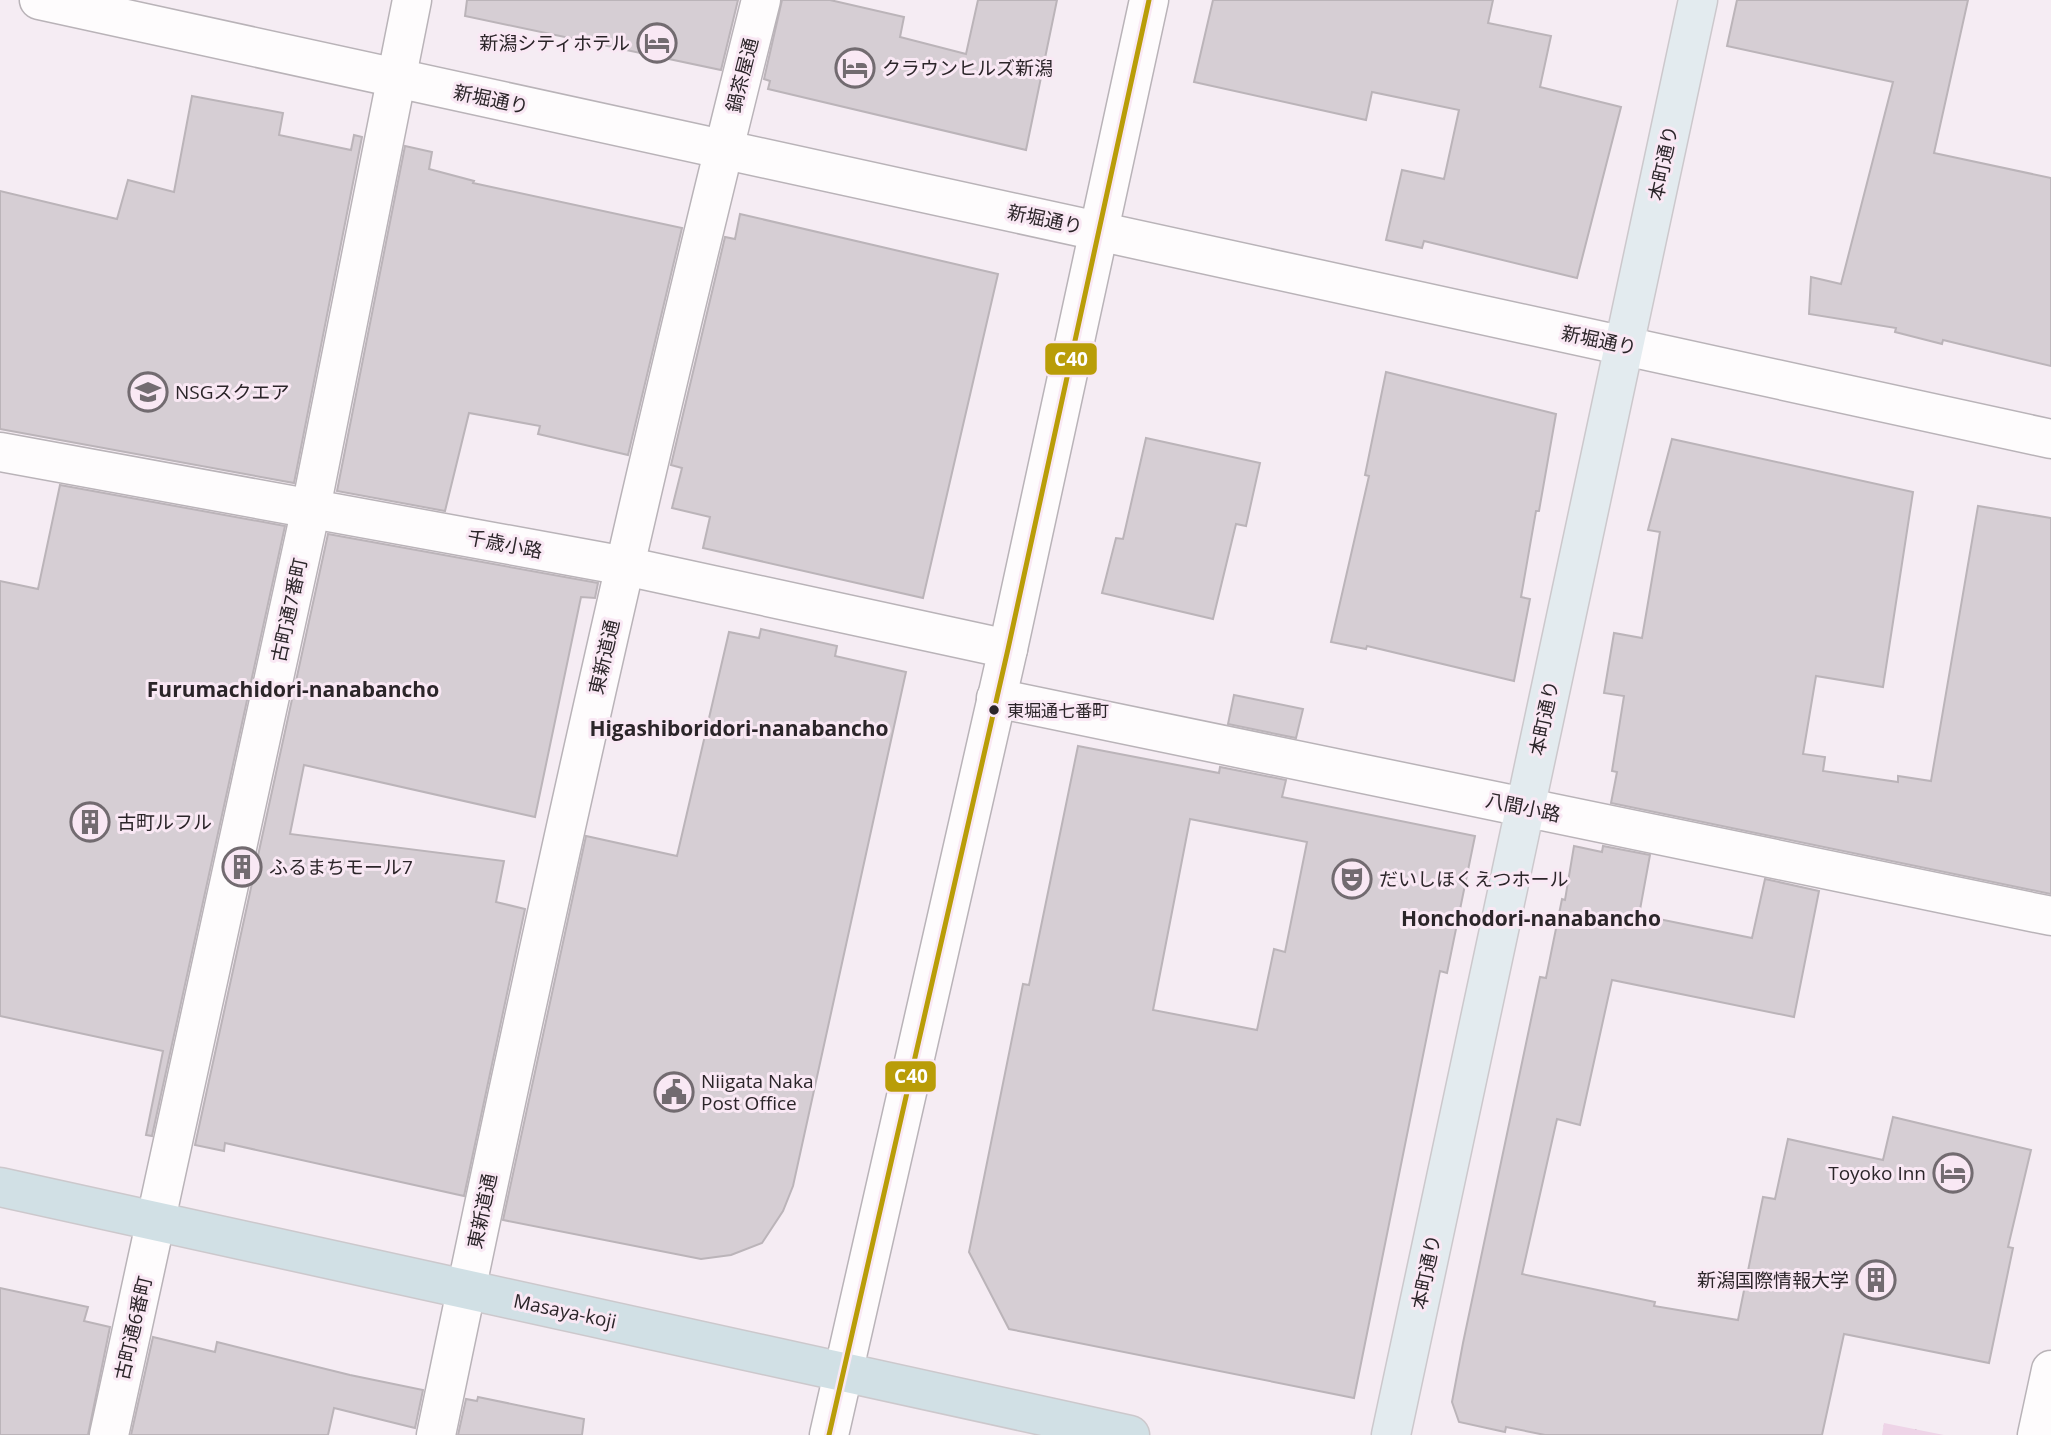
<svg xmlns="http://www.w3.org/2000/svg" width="2051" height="1435" viewBox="0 0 2051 1435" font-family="'Open Sans','Noto Sans JP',sans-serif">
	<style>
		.park { fill: url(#park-tufts) }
		.building { fill: #d6ced4; stroke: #bbb4b9; stroke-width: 2; fill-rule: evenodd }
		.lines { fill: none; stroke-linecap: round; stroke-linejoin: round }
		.minor-casing { stroke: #b9b3b8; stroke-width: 41 }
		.major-casing { stroke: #ccc8cc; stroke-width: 41 }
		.highway-casing { stroke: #ccc8cc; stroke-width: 41 }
		.minor { stroke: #fefcfd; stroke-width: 38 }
		.major { stroke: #e3ebef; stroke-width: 38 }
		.highway { stroke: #d1e0e5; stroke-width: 38 }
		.bus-1-casing { stroke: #f9e8f4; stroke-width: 10 }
		.bus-1 { stroke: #b99d08; stroke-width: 5 }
		.bus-dot { fill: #2b2529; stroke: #f9e8f4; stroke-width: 2.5 }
		.labels { text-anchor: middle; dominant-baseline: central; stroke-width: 6; stroke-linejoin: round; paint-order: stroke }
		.bus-label { font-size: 17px; fill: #2b2529; stroke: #f9e8f4; text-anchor: start }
		.poi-label { font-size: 19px; fill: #2b2529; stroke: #f9e8f4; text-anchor: start }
		.street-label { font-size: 19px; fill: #2b2529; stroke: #f9e8f4 }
		.neighbourhood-label { font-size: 21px; font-weight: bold; fill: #2b2529; stroke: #f9e8f4 }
		.line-badge { stroke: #f9e8f4; stroke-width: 2.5 }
		.badge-label { font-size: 19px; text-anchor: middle; font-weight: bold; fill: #fff }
	</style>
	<defs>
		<pattern id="park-tufts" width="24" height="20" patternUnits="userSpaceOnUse" patternTransform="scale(1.75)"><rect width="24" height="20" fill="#eed4e7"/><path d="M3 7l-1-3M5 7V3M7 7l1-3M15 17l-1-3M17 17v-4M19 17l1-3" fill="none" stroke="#ccb6c6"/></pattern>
	</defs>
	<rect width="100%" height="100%" fill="#f5ecf3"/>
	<polygon class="park" points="1884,1423 1944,1435 1882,1435"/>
	<g class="building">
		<polygon points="467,0 738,0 721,70 465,16"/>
		<polygon points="782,0 830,0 904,17 900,37 966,54 978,0 1057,0 1026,150 768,89 770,81 764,79"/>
		<polygon points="1213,0 1493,0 1488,23 1551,36 1540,87 1621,107 1577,278 1424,241 1422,248 1386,240 1402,170 1444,179 1459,110 1372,92 1366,120 1194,82"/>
		<polygon points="1737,0 1968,0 1934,153 2051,178 2051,366 1943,340 1942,344 1895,332 1896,328 1809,314 1811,277 1841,284 1893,82 1727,46"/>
		<polygon points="192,96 283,113 279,135 351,150 354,135 362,137 294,483 0,429 0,191 117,219 128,180 174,192"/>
		<polygon points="405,146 432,152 429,169 474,181 473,183 682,228 628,455 538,434 540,426 469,413 445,511 337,491"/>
		<polygon points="740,214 998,274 923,598 703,548 710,517 672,508 682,468 671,465 725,237 735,239"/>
		<polygon points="1386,372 1556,414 1539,511 1536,511 1521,597 1530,599 1514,681 1367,646 1366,649 1331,642 1369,476 1365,475"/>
		<polygon points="1146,438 1260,463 1246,526 1236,524 1213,619 1102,593 1116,538 1123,539"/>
		<polygon points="1672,439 1913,492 1883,687 1816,676 1803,754 1825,757 1823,771 1898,782 1898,776 1931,781 1978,506 2051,518 2051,894 1611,803 1617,772 1612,771 1624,696 1604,693 1614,633 1642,638 1660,532 1648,530"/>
		<polygon points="60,485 285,526 152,1136 146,1135 163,1051 0,1016 0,581 38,589"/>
		<polygon points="328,534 598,583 595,598 581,597 535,817 304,765 290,834 504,861 496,902 525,909 464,1196 225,1143 224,1151 195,1145"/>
		<polygon points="761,629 837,646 835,656 906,672 793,1186 783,1211 762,1243 731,1255 701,1259 503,1220 586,836 677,856 729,632 759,638"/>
		<polygon points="1234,695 1303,709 1296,738 1228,724"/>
		<path d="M1078,746L1219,773L1220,767L1286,780L1282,797L1475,836L1447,973L1440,971L1354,1398L1009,1329L969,1252L1023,984L1029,985ZM1190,819L1307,842L1285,952L1274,949L1257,1030L1153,1010Z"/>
		<polygon points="1574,846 1602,852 1603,846 1650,855 1639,915 1752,938 1765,879 1819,891 1794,1017 1612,980 1580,1125 1557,1119 1522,1274 1655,1302 1654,1306 1738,1320 1763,1197 1775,1199 1788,1139 1883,1160 1893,1117 2031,1150 2008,1247 2013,1248 1989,1363 1844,1334 1822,1435 1545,1435 1506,1427 1505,1432 1459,1422 1452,1402 1463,1343 1540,977 1546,978 1562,899 1565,900"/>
		<polygon points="0,1288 88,1307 84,1321 110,1327 88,1435 0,1435"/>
		<polygon points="153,1337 215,1352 217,1342 350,1375 423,1390 415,1428 334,1408 328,1435 131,1435"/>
		<polygon points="478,1397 584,1419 582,1435 458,1435 466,1399 477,1401"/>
	</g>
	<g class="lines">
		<g class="minor-casing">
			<g id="minor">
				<polyline points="39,0 2051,439"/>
				<polyline points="0,452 625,566 1008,649"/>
				<polyline points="996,698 2051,916"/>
				<polyline points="109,1435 311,508 412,0"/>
				<path d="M436,1435C535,955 641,476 761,0"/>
				<polyline points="829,1435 1008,649 1149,0"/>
				<polyline points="2037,1435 2051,1370"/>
			</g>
		</g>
		<g class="major-casing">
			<polyline id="major" points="1391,1435 1698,0"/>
		</g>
		<g class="highway-casing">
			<polyline id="highway" points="0,1187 1130,1435"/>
		</g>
		<use href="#minor" class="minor"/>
		<use href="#major" class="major"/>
		<use href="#highway" class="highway"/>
		<g class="bus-1-casing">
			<polyline id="bus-1" points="829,1435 1008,649 1149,0"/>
		</g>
		<use href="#bus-1" class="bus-1"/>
	</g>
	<defs>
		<g id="hotel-ring" transform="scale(2.0125)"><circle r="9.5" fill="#f9e8f4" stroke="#726b70" stroke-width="1.5"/><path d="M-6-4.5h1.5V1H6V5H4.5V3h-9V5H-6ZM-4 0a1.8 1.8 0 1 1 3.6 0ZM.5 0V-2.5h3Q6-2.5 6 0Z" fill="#726b70"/></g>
		<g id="school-ring" transform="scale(2.0125)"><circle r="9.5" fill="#f9e8f4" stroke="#726b70" stroke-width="1.5"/><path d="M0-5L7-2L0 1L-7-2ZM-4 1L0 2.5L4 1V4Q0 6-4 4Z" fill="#726b70"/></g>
		<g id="building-ring" transform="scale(2.0125)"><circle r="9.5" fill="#f9e8f4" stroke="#726b70" stroke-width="1.5"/><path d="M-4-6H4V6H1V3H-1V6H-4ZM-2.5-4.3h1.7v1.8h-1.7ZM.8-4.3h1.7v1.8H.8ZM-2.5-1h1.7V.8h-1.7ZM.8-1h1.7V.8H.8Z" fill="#726b70"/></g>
		<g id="theatre-ring" transform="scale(2.0125)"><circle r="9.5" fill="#f9e8f4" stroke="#726b70" stroke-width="1.5"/><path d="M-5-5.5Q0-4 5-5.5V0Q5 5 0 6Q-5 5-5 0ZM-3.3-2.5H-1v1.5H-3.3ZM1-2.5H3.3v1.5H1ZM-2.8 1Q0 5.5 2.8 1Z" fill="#726b70"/></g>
		<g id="civic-ring" transform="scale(2.0125)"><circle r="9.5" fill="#f9e8f4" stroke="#726b70" stroke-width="1.5"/><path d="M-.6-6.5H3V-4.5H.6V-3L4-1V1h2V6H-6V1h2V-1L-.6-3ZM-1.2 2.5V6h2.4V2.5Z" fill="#726b70"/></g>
	</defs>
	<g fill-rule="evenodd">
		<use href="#hotel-ring" x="657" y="43"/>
		<use href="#hotel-ring" x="855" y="68"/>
		<use href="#school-ring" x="148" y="392"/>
		<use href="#building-ring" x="90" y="822"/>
		<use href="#building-ring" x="242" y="867"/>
		<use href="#theatre-ring" x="1352" y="879"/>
		<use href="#civic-ring" x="674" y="1092"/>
		<use href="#hotel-ring" x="1953" y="1173"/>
		<use href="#building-ring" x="1876" y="1280"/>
	</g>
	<circle class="bus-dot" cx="994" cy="710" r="6"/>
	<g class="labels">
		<g class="bus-label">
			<text x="1007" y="710">東堀通七番町</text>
		</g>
		<g class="poi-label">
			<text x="630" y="43" text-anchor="end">新潟シティホテル</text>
			<text x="882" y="68">クラウンヒルズ新潟</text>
			<text x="175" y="392">NSGスクエア</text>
			<text x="117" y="822">古町ルフル</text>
			<text x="269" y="867">ふるまちモール7</text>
			<text x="1379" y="879">だいしほくえつホール</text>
			<text x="701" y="1081">Niigata Naka<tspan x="701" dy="22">Post Office</tspan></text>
			<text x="1926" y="1173" text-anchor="end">Toyoko Inn</text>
			<text x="1849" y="1280" text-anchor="end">新潟国際情報大学</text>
		</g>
		<g class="street-label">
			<text transform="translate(742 75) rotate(-76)">鍋茶屋通</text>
			<text transform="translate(491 99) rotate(12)">新堀通り</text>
			<text transform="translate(1663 163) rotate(-78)">本町通り</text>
			<text transform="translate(1045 219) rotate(12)">新堀通り</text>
			<text transform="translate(1599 340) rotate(12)">新堀通り</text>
			<text transform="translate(505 544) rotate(11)">千歳小路</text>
			<text transform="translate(289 610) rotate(-78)">古町通7番町</text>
			<text transform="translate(604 657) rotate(-77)">東新道通</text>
			<text transform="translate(1544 718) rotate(-78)">本町通り</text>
			<text transform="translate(1523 807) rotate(12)">八間小路</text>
			<text transform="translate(482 1211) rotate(-78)">東新道通</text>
			<text transform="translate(1426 1272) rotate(-78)">本町通り</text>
			<text transform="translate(565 1311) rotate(12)">Masaya-koji</text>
			<text transform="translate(133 1328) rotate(-77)">古町通6番町</text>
		</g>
		<g class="neighbourhood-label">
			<text x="293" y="689">Furumachidori-nanabancho</text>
			<text x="739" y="728">Higashiboridori-nanabancho</text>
			<text x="1531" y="918">Honchodori-nanabancho</text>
		</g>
	</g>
	<g class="line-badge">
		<rect x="1044" y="342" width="54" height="34" rx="7" fill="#b99d08"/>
		<rect x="884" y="1060" width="53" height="33" rx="7" fill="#b99d08"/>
	</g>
	<g class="badge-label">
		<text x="1071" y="366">C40</text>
		<text x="911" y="1083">C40</text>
	</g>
</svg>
